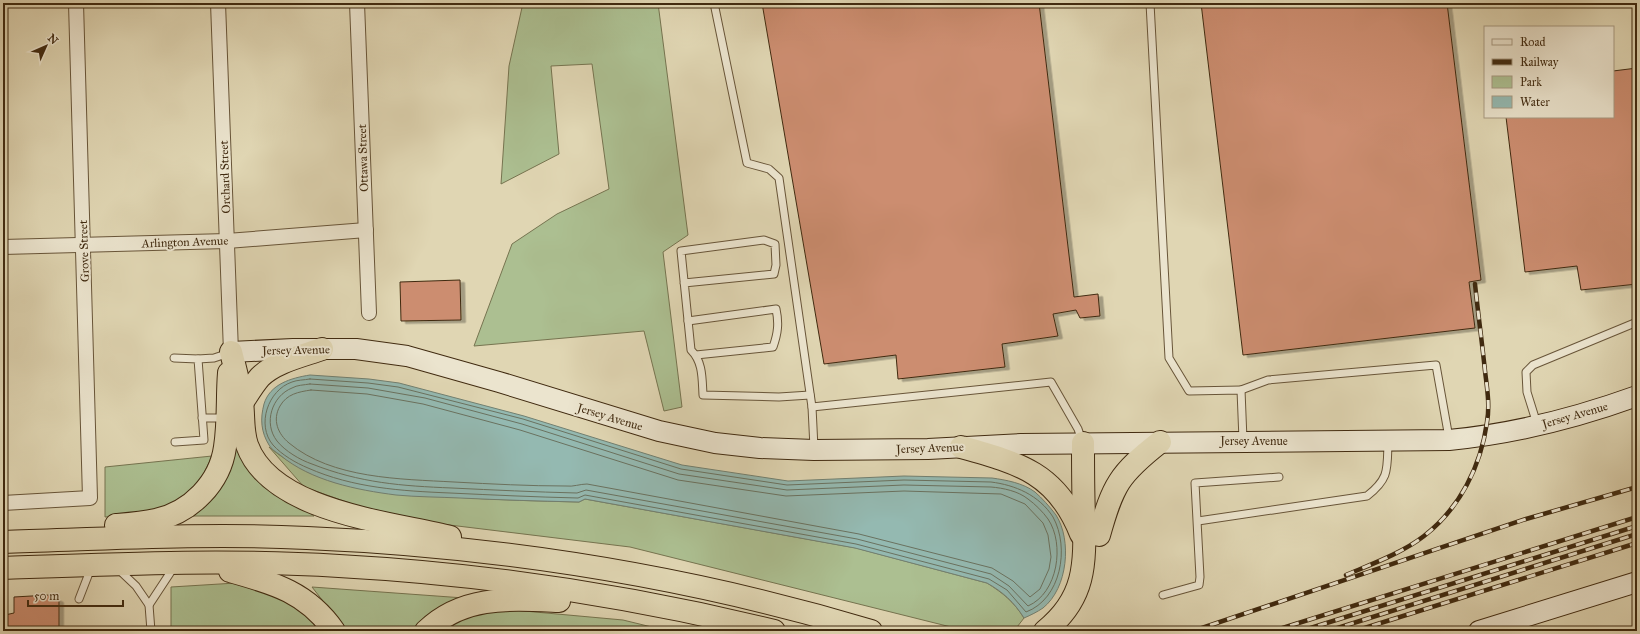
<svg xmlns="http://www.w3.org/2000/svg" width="1640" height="634" viewBox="0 0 1640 634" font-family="'IM FELL Great Primer',serif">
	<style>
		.green { fill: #acbf91; stroke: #767450 }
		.water { fill: #94b9b1; stroke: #728071 }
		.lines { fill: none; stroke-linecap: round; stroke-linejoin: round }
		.shore { stroke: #6a7260; stroke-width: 1 }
		.building { fill: #cc8d70; stroke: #402a10; filter: url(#shadow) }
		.lane-casing { stroke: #685539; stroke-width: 9 }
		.street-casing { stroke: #685539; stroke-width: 16 }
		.secondary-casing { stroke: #402a10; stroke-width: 22 }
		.highway-casing { stroke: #402a10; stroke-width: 24 }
		.lane { stroke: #ebe4ce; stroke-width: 7 }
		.street { stroke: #ebe4ce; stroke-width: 14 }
		.secondary { stroke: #ebe4ce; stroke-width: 20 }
		.highway { stroke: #e0d6b3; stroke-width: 22 }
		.rail-casing { stroke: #402a10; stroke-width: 4.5 }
		.rail { stroke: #ebe4ce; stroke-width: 3; stroke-dasharray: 9; stroke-linecap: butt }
		.labels { text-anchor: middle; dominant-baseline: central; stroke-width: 4; stroke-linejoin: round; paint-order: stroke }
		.street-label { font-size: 12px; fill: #402a10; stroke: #ebe4ce }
	</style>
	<defs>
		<filter id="shadow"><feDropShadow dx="4.5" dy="2.5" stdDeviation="0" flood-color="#0004"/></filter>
	</defs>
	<rect width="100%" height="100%" fill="#e0d6b3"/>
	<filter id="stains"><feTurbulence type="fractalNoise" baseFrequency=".005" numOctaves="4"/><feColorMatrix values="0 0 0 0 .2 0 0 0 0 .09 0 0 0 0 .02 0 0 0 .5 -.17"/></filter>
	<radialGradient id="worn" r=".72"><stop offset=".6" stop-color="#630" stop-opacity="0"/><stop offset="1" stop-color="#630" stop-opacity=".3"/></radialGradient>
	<g class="green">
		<polygon points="523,3 658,3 688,235 663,252 682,407 664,411 644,331 474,346 512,244 557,214 609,189 592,64 551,66 559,154 501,184 509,66"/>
		<polygon points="236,447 251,468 272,489 314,516 193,516 206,503"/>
		<path d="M269,447C324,492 386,494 454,497C495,500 537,501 579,502L585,499L856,548L987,583C1003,593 1014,602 1024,618L1014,631H967L630,547L392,518L304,487Z"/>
		<polygon points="212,456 197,488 160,513 105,517 105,467"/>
		<polygon points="236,583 285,596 322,631 171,631 171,587"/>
		<polygon points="312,587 464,598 429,615 414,631 342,631 330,610"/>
		<polygon points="502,609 623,620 668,631 448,631 460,619"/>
	</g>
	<path class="water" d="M310,375L369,379L399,383L524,416L682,465L788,481L904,476L992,478C1006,480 1023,483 1035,492C1042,498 1050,507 1056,515C1072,540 1068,588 1043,608C1037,612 1031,615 1024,618C1014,602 1003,592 987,583L855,548L585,499L579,502C539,501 500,500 460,498C439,497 417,497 396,495C357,490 311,481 280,455C276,452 271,449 269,445C261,432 260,419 264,404C270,384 291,378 310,375Z"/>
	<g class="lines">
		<g class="shore">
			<path d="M310,379L368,383L398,387L523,419L681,469L787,485L904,480L991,482C1015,485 1039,495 1053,517C1070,548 1061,599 1026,612L1007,590L989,579L856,544L585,495L578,498C535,497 493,495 450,493C402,491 353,488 308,468C296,463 282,455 273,445C256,425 268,390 292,382C297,380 304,380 310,379Z"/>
			<path d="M310,384L368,388L425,398L522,424L679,474L787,490L904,485L991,487C1003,488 1018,491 1028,499C1035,504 1043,512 1048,519C1065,544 1058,593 1028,606L1009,586L991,574L968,568L857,539L586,490L577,493C535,492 494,490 452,488C402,486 360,483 312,464C300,460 285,451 277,441C263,423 272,396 292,388C297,385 304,385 310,384Z"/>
			<path d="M311,390L367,394L423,404L520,430L678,480L786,496L904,491L1001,494L1025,504L1043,523L1048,535L1051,557L1049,569L1040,589L1030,597L1013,581L992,568L859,534L587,484C580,484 573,487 566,486C529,486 492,484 454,482C401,479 332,479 289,443C278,434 272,420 280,406C287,394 298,392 311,390Z"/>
		</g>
	</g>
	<g class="building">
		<polygon points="762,3 1039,3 1074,297 1098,294 1100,316 1080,318 1076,310 1053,314 1058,336 1002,344 1005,367 898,379 896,355 824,364"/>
		<polygon points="1201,3 1447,3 1481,280 1469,282 1475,328 1243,355"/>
		<polygon points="1637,68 1637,284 1581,290 1577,266 1525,272 1506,117 1613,117 1613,71"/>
		<polygon points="460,280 461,320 401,321 400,282"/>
		<polygon points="49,595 59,600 59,631 8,631 5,615 14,613 14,597"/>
	</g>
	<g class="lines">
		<g class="lane-casing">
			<g id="lane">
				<polyline points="714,3 747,163 769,169 779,178 812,407 1051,382 1078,429 1082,441"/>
				<polyline points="1150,3 1169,358 1189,391 1241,390 1243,440"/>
				<path d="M684,283L774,274L776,265L775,244L764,240L681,251L691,350C703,362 702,378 703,395L779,397L810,395"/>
				<path d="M688,321L776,309C779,323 778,333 773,347L696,355"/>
				<polyline points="174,358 198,359 204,440 175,442"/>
				<polyline points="198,359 214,358 229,353"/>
				<polyline points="1241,390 1268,380 1436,365 1449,438"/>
				<polyline points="812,407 814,448"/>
				<polyline points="202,418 226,418"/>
				<polyline points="1537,424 1527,392 1526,372 1533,365 1637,322"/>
				<path d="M1198,521L1367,496C1390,478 1387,469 1388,441"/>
				<polyline points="117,568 136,586 149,605 151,631"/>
				<polyline points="1163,595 1199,585 1200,577 1195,483 1279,477"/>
				<polyline points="79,599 91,568"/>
				<polyline points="149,605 174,567"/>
			</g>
		</g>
		<g class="street-casing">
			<g id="street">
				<polyline points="218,3 231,352"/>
				<polyline points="357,3 369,313"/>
				<polyline points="3,247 227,241 366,230"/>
				<polyline points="3,503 90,498 76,3"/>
			</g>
		</g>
		<g class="secondary-casing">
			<g id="secondary">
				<path d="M231,352L293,349H356L407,356L499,382L659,431L715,443L760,448L814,450L928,449L1021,444L1449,440C1514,434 1576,418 1637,396"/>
				<polyline points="1479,631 1637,582"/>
			</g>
		</g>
		<g class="highway-casing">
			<g id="highway">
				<path d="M231,352C235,368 240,386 242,402C244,417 242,430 247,445C271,512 391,522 450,537"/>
				<path d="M242,403C248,394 253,385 260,377C275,362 302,356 322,349"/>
				<path d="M961,447C1019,463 1057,473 1081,534"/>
				<path d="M116,525C129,524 143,523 156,520C191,512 220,483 225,447C229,422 227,397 229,373"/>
				<path d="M1099,535C1113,485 1119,474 1160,442"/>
				<path d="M3,542C104,539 206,533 307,538C498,546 688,576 871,631"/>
				<path d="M3,568C115,564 227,559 339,566C486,574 631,596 774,631"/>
				<path d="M230,571C273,583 307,592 334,631"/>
				<path d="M426,631C463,595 511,599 559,601"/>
				<path d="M1045,631C1086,598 1085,564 1084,516C1083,491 1083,467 1083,443"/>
			</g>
		</g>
		<use href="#lane" class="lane"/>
		<use href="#street" class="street"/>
		<use href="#secondary" class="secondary"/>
		<use href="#highway" class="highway"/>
		<g class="rail-casing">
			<g id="rail">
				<path d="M1346,575C1372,564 1402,553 1424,536C1460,508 1481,466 1487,422C1490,405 1487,388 1485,371C1482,342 1478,313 1475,284"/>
				<polyline points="1193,631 1526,519 1637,487"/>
				<polyline points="1273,631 1637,517"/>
				<polyline points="1301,631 1637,526"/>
				<polyline points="1328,631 1637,534"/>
				<polyline points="1355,631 1637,543"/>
			</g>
		</g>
		<use href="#rail" class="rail"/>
	</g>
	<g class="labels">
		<g class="street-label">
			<text transform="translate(363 158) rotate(-92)">Ottawa Street</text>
			<text transform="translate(225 177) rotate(-92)">Orchard Street</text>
			<text transform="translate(185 242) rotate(-2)">Arlington Avenue</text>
			<text transform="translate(84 251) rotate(-92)">Grove Street</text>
			<text transform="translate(296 350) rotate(-1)">Jersey Avenue</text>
			<text transform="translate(1575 415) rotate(-16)">Jersey Avenue</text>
			<text transform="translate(610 417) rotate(17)">Jersey Avenue</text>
			<text x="1254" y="441">Jersey Avenue</text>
			<text transform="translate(930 448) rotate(-2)">Jersey Avenue</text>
		</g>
	</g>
	<rect width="1640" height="634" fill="none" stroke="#e0d6b3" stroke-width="16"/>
	<rect x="4" y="4" width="1632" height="626" fill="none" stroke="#402a10" stroke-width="2"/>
	<rect x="8" y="8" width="1624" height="618" fill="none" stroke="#402a10"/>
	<rect x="1484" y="26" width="130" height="92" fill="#ebe4ce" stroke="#a79a82"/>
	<rect x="1492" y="39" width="20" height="6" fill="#ebe4ce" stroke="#a79a82"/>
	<text x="1520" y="46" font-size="12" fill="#402a10">Road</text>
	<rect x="1492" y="59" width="20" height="6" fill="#402a10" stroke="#a79a82"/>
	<text x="1520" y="66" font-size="12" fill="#402a10">Railway</text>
	<rect x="1492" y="76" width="20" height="12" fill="#acbf91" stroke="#a79a82"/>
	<text x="1520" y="86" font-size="12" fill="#402a10">Park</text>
	<rect x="1492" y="96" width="20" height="12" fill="#94b9b1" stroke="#a79a82"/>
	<text x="1520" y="106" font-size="12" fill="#402a10">Water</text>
	<g transform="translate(46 46) rotate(45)" stroke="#ebe4ce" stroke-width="3" paint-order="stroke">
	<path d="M0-3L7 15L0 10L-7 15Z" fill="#402a10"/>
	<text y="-6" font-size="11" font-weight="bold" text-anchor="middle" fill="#402a10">N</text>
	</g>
	<path d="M28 600v6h95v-6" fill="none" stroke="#402a10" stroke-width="2"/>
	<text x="34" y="600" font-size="12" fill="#402a10" stroke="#ebe4ce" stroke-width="3" paint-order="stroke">50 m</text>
	<rect width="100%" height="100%" filter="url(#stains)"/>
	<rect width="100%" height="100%" fill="url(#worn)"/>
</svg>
